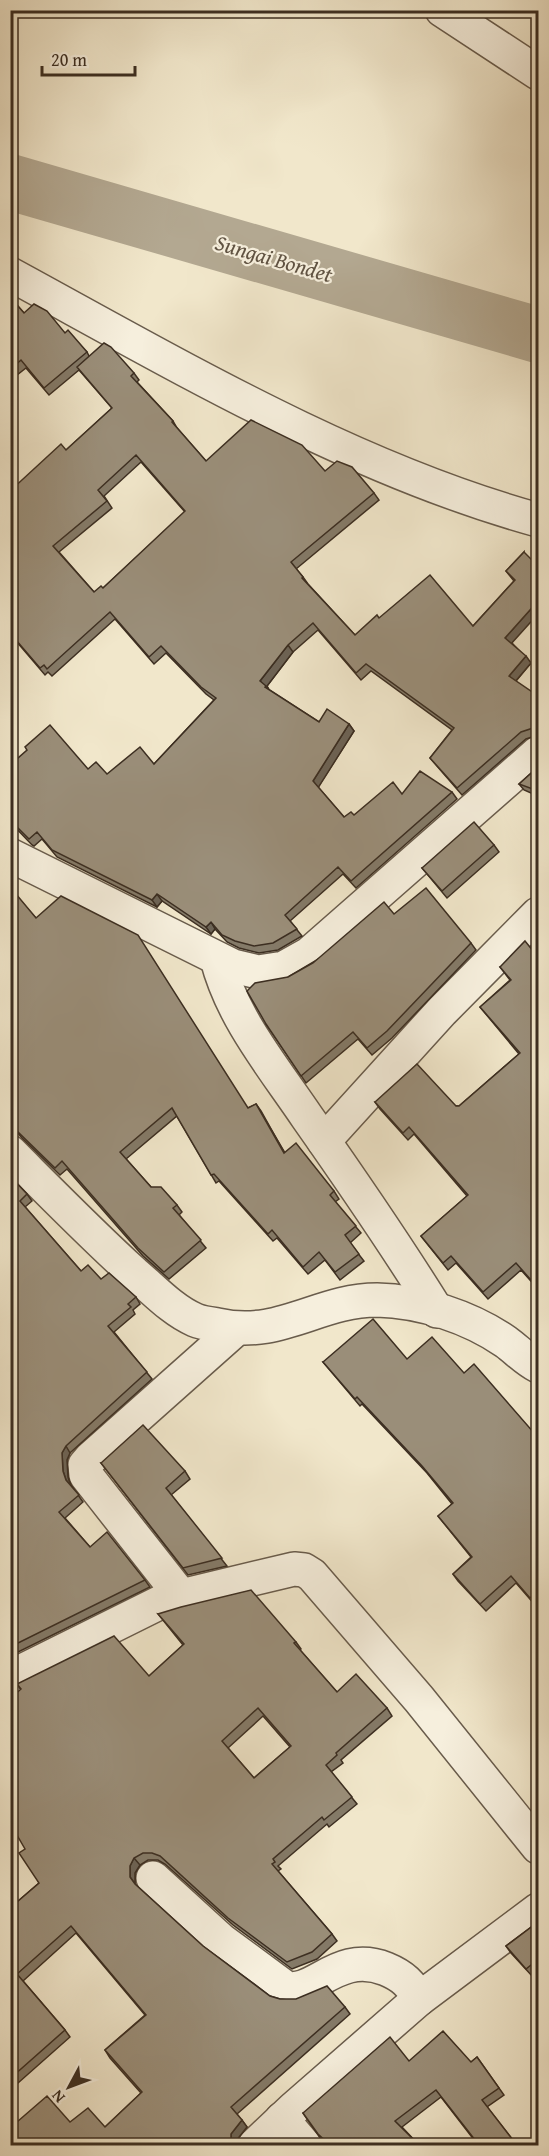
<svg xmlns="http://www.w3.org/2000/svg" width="549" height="2156" viewBox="0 0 549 2156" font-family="'Gentium Book Plus',serif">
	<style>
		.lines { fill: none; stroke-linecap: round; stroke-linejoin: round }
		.river { stroke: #b3a891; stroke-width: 56 }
		.street-casing { stroke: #695c4c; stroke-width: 36 }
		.street { stroke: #f6efdd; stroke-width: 33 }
		.wall { fill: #847a68; stroke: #3c2e21; stroke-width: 1.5; fill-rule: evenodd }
		.shaded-wall { fill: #6c6355; stroke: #3c2e21; stroke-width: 1.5 }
		.building { fill: #9a8e79; stroke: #3c2e21; stroke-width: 1.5; fill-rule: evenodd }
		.labels { text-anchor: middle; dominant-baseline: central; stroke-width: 4.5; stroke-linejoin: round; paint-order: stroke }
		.water-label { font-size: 22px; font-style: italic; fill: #605343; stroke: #f6efdd }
	</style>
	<rect width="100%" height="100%" fill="#f1e7cb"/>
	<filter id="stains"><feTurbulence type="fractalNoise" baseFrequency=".00333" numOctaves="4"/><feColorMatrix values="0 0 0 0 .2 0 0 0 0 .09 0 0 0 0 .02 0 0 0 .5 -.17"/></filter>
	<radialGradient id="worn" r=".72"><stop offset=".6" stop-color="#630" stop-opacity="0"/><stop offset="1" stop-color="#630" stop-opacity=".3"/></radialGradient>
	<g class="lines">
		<polyline class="river" points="10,182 538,335"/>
		<g class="street-casing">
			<g id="street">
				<polyline points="442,10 538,73"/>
				<path d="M10,274C179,366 353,469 538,520"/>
				<polyline points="10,855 233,966 258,972 284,968 309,954 538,753"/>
				<path d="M217,959C232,1018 274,1068 307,1117C352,1181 396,1245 437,1311"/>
				<polyline points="324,1141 442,1011 538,914"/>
				<path d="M10,1152C51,1193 91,1234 134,1273C153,1289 172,1310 195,1320C202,1323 211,1324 218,1325C280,1339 318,1300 377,1300C421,1301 470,1317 506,1342C517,1350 526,1360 538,1366"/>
				<polyline points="181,1596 294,1569 304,1570 312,1575 419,1699 538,1847"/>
				<polyline points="10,1677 163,1601 181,1596 86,1475 85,1465 91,1458 236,1329"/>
				<path d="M153,1878L221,1940L286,1988C315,1995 338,1950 386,1969C403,1976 411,1984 419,1999"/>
				<polyline points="282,2119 305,2146"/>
				<polyline points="254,2146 293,2109 419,1999 538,1910"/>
			</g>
		</g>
		<use href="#street" class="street"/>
	</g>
	<g class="wall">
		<path d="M10,297L24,313L65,333L87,352L89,356L134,373L139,380L137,382L173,421L177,428L206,461L325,471L374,493L379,500L296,569L303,577L308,584L355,635L379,618L473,626L514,581L506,571L524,552L512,643L531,663L516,681L538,735L526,739L462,795L430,758L452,730L371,671L361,680L318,630L293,652L267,686L269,690L319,722L349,724L354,731L318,787L344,817L354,815L402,794L452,792L457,799L356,888L343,874L290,921L302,936L278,950L259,953L239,948L227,942L215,929L211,934L162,901L157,907L57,857L42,839L34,846L32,845L10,822V765L88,769L107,774L154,764L214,700L206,694L166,653L154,664L115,619L52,676L48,672L45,675L10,634V491L66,450L112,408L79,370L49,395L26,368L17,375L10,368ZM141,462L185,512L103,588L94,592L59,552L112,508L104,496Z"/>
		<polygon points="538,767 538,796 524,790 519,784"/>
		<polygon points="494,845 499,852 447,898 422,868"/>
		<polygon points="10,889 36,918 248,1108 256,1104 285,1153 334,1191 339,1199 335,1202 361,1233 350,1243 364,1261 340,1280 325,1260 308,1274 277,1238 273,1241 219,1181 216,1183 177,1116 126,1159 151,1187 177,1205 182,1212 179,1215 206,1248 169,1279 143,1256 67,1169 60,1175 22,1138 10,1124"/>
		<polygon points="394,914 471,943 476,950 392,1038 372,1055 358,1039 306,1083 266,1024 288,977"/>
		<polygon points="538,957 538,1289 521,1270 488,1299 456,1263 448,1270 421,1236 467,1196 414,1134 408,1140 380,1109 375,1102 459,1106 519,1054 480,1007 510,980 500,967"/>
		<polygon points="10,1176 27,1194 32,1201 25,1207 81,1271 101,1279 136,1297 140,1304 133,1310 135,1314 114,1332 152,1379 70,1453 67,1460 68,1477 71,1485 83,1502 65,1518 90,1547 145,1580 150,1587 10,1656"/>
		<polygon points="407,1359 464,1373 534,1433 538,1429 538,1602 535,1605 516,1583 486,1611 458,1581 453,1574 471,1557 438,1516 452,1504 427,1473 362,1404 360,1406 323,1362"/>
		<polygon points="101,1463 185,1471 190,1479 171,1495 227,1566 188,1575"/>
		<path d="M158,1614L296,1642L301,1649L300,1650L337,1692L387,1708L392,1716L341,1760L343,1763L331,1772L357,1804L329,1827L327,1824L278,1866L281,1869L278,1871L332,1934L337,1941L317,1959L292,1969L233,1925L165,1864L158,1860H148L140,1865L135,1873V1884L203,1946L270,1996L280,1999L345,2007L350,2014L237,2114L247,2127L236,2141V2145H10L70,2122L105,2127L141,2093L110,2058L105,2050L145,2015L76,1933L23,1981L65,2030L70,2037L18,2083L10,2074V1908L39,1883L15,1818L21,1690L17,1684L149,1676L183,1645ZM263,1716L290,1747L254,1778L228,1748Z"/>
		<polygon points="538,1922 538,1970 532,1976 511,1953 506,1946"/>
		<polygon points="477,2057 504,2095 487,2107 517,2145 478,2145 441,2097 402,2127 419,2145 327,2145 323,2142 303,2113 409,2061 471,2062"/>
	</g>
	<g class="shaded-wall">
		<polygon points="538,601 538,614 510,645 505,638"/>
		<polygon points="288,645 293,652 267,686 271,693 260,681"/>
		<polygon points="526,656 531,663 514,683 509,676"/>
		<polygon points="538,720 538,735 533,728"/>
		<polygon points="349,724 354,731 318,788 313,781"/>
		<polygon points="157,894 162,901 157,907 152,900"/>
		<polygon points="211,922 215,929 211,934 206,927"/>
		<polygon points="256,1104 261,1111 289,1161 284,1153"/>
		<polygon points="66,1446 70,1453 67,1460 68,1477 71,1487 66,1480 63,1471 62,1453"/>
		<polygon points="134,1858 140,1865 135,1873 135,1884 130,1877 130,1866"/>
		<polygon points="242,2120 247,2127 236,2141 236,2145 232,2145 231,2144 231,2134"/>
	</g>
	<g class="building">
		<polygon points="10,297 24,313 34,304 47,311 65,333 68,330 87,352 44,388 21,360 12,368 10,367"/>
		<path d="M104,343L111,347L134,373L131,376L173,421L172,422L206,461L251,420L302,445L325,471L337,461L352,467L374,493L291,562L303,577L302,578L355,635L377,615L379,618L430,575L473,626L515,580L506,571L524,552L538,566V601L505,638L526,656L509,676L538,696V720L533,728L521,732L457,788L430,758L454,728L366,664L356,673L313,623L288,645L260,681L266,686L265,687L319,722L327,709L349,724L313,781L344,817L351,812L354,815L393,782L402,794L420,771L452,792L351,881L338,867L285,915L297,929L273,943L254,946L235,941L222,935L211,922L206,927L157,894L152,900L52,850L37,832L29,839L10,820V765L27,750L25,747L50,725L88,769L96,762L107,774L140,747L154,764L216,698L201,687L161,646L149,657L110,612L47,669L44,665L40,668L10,633V491L61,444L66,450L112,408L77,367ZM136,455L185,511L103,588L101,586L94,592L53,546L107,501L98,490Z"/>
		<polygon points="538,767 538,791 519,784"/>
		<polygon points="474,822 494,845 442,891 422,868"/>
		<polygon points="426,888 471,943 387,1031 367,1048 353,1032 301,1076 266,1024 247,991 255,983 288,977 313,963 384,902 394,914"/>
		<polygon points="10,889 16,894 36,918 61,896 138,935 248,1108 256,1104 284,1153 296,1143 334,1191 330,1195 356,1226 345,1235 359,1254 335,1272 319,1252 303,1267 272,1230 268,1234 214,1174 211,1175 172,1108 120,1152 151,1187 161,1187 177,1205 173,1208 201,1240 164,1272 138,1248 62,1161 55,1168 16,1130 10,1123"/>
		<polygon points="525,941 538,957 538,1167 532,1173 538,1179 538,1288 516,1263 483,1292 451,1256 443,1263 421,1236 468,1195 409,1127 403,1133 375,1102 417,1064 456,1106 459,1106 520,1053 480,1007 511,980 500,967"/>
		<polygon points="10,1176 27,1194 20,1201 81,1271 88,1265 101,1279 109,1273 136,1297 128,1304 131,1307 108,1326 147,1372 66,1446 62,1453 63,1471 66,1480 79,1495 59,1512 90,1547 107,1532 145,1580 10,1647"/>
		<polygon points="373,1319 407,1359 432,1337 464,1373 474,1364 534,1433 538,1429 538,1591 530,1598 511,1576 480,1604 453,1574 472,1557 438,1516 453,1503 422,1466 357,1397 355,1399 323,1362"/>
		<polygon points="143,1425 185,1471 166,1488 222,1558 183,1568 101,1463"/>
		<path d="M251,1590L296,1642L294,1643L337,1692L356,1674L387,1708L336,1753L337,1755L326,1765L352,1797L324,1820L322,1817L273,1859L275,1862L272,1864L332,1934L312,1952L287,1962L228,1918L160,1856L152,1853H143L134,1858L130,1866V1877L135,1884L203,1946L270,1996L280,1999H296L327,1986L345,2007L231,2107L242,2120L231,2134V2144L232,2145H92L90,2144L88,2145H10V2128L47,2096L70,2122L88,2108L105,2127L142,2092L105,2050L146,2015L71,1926L17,1974L65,2030L13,2076L10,2073V1908L39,1883L19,1853L25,1849L10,1823V1821L15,1818L10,1810V1699L21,1689L17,1684L114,1636L149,1676L184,1644L158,1614L181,1607ZM258,1708L291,1746L254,1778L222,1741Z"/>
		<polygon points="538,1922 538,1964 536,1961 526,1969 506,1946"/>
		<polygon points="443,2031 471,2062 477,2057 499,2088 482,2100 516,2144 515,2145 479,2145 436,2090 395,2121 419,2145 330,2145 318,2134 303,2113 390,2037 409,2061"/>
	</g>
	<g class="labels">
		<g class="water-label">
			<text transform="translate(274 258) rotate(16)">Sungai Bondet</text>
		</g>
	</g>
	<rect width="549" height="2156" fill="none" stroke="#f1e7cb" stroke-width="36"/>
	<rect x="12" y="12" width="525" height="2132" fill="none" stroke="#3c2e21" stroke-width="3"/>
	<rect x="18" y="18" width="513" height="2120" fill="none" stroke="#3c2e21" stroke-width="1.5"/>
	<g transform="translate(69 2087) rotate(229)" stroke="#f6efdd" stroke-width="4.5" paint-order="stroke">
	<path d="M0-4.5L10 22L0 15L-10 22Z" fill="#3c2e21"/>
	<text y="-9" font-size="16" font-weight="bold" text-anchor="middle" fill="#3c2e21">N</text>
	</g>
	<path d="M42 66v9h93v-9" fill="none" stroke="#3c2e21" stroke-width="3"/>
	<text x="51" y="66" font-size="18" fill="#3c2e21" stroke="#f6efdd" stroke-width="4.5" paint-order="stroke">20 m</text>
	<rect width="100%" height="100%" filter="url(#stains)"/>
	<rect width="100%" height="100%" fill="url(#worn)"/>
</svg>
